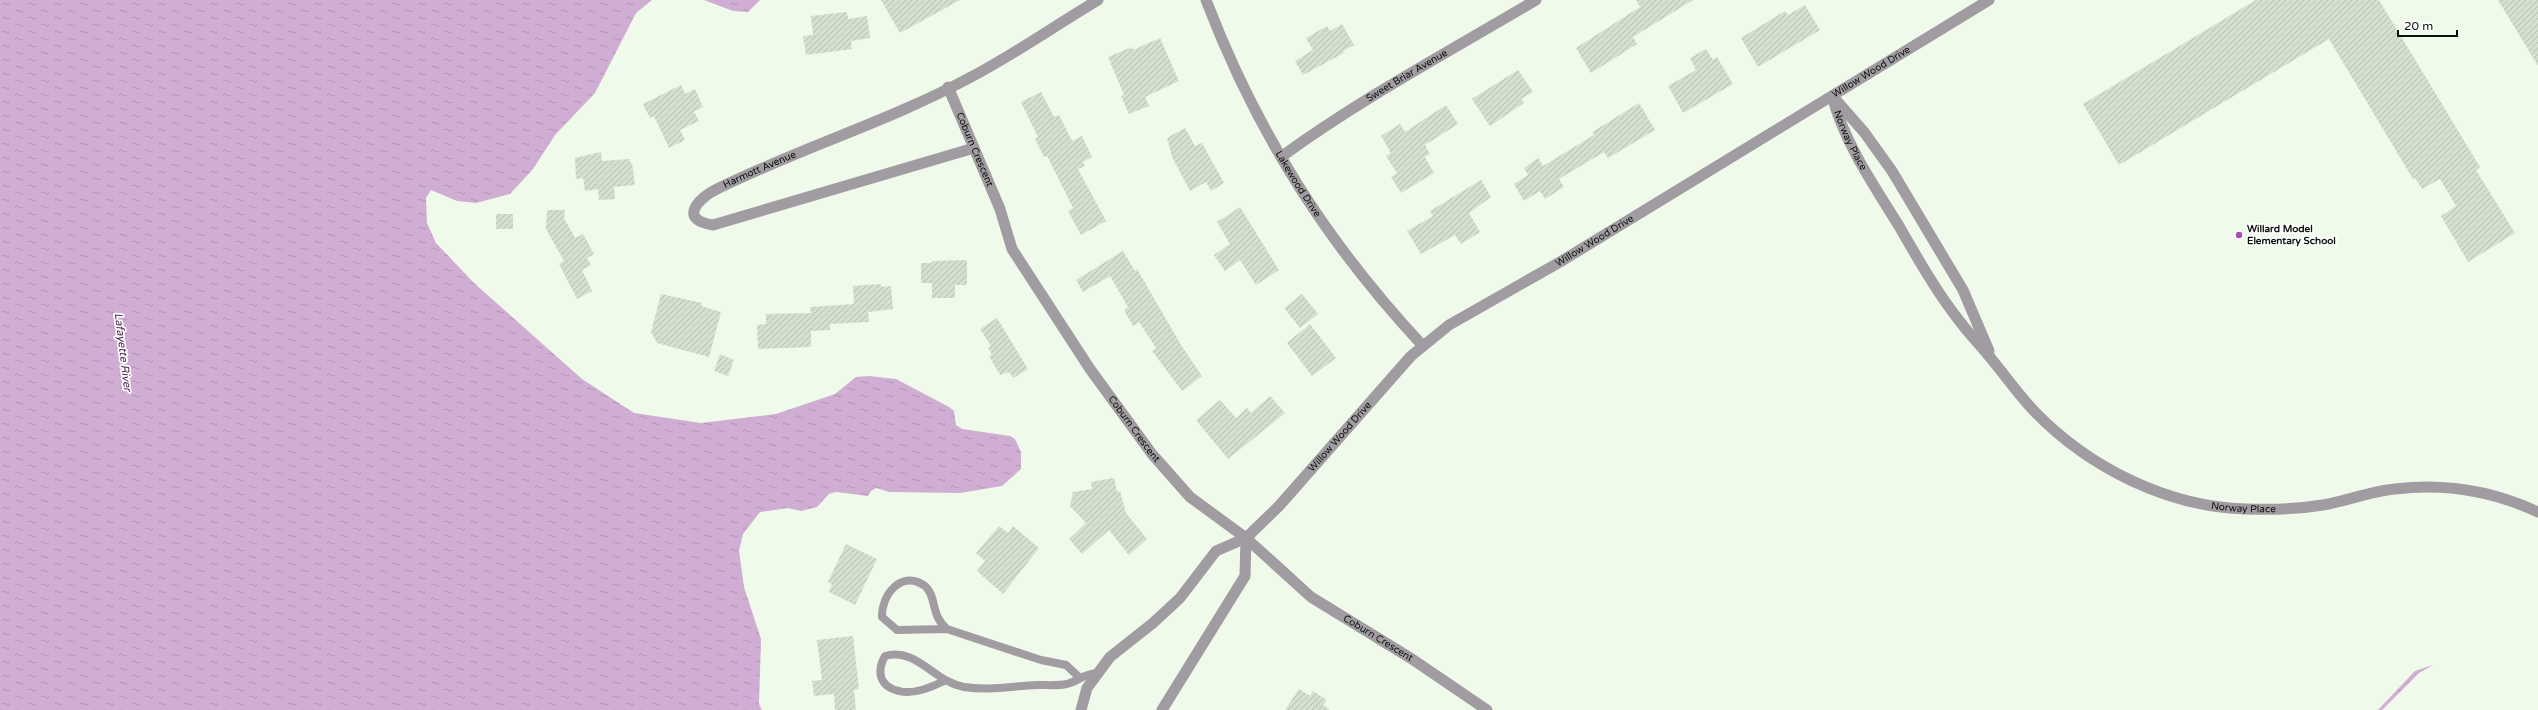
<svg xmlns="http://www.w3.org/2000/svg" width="2538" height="710" viewBox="0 0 2538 710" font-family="'Varela Round',sans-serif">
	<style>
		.water { fill: url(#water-ripples) }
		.building { fill: url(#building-hatch) }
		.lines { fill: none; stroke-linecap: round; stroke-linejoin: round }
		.service { stroke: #a19ca2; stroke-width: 8 }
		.minor { stroke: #a19ca2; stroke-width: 11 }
		.tertiary { stroke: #a19ca2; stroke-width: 11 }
		.poi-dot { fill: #aa4bb4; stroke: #fff; stroke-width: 1.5 }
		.labels { text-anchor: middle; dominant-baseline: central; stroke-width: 3.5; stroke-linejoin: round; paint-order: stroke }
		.street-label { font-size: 10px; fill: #0c100a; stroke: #fff }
		.poi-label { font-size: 10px; font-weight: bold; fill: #0c100a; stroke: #fff; text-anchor: start }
		.water-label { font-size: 11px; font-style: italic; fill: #481d4d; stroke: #fff }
	</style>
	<defs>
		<pattern id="water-ripples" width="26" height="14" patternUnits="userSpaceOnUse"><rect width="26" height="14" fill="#d0add3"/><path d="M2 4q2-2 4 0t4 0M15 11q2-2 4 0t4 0" fill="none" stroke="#b194b4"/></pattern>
		<pattern id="building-hatch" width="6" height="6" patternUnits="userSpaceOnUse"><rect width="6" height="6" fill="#d5dfd0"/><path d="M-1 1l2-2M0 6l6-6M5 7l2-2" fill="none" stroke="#b6beb1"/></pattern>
	</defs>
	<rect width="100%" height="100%" fill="#f0faea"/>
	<g class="water">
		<polygon points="0,0 652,0 636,13 595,93 555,135 533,169 510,194 476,203 457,201 431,190 426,198 427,223 436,243 474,283 582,379 634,413 701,423 776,414 835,394 856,377 869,376 896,379 949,407 954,411 956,425 962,429 1010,436 1015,439 1021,452 1021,469 1002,486 960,493 889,492 876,488 871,491 868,496 836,492 829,494 817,507 801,511 788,508 760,512 743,534 739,551 744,587 761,639 759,704 762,710 0,710"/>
		<polygon points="704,0 760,0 748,12 733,11"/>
		<polygon points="2433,665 2419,673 2382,710 2378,710 2415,671"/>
	</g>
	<g class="building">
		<polygon points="881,0 960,0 900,33"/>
		<polygon points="1636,0 1693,0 1633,37 1637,44 1591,73 1576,48 1640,7"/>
		<polygon points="2256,0 2379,0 2480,167 2476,170 2515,233 2468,262 2441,216 2456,206 2440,179 2422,189 2415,178 2413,179 2329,39 2119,165 2083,104"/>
		<polygon points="2498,0 2538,0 2538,66"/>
		<polygon points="1805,5 1820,30 1758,67 1741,38 1785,11 1788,15"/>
		<polygon points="847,12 848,19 867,16 870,38 851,41 852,49 806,55 803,36 813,35 811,16"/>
		<polygon points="1342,24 1354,45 1343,51 1344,53 1303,75 1295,61 1313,50 1306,38 1327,26 1330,31"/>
		<polygon points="1160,38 1179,81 1145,97 1149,106 1129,114 1121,96 1124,95 1108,57 1132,47 1133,50"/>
		<polygon points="1706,49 1713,60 1717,57 1733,84 1683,113 1668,86 1696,70 1690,58"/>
		<polygon points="1518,70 1533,92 1521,99 1524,103 1490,126 1472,99"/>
		<polygon points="681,85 685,94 695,89 703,107 694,112 699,121 680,130 685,140 669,148 654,116 650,118 643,104"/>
		<polygon points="1041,92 1054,117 1059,115 1072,141 1082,136 1092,157 1083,162 1085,166 1078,169 1106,221 1081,235 1068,211 1073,208 1047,156 1044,157 1035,139 1038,137 1021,102"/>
		<polygon points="1639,103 1655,130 1608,158 1604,152 1559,179 1564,187 1545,199 1540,191 1524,201 1514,184 1528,175 1524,168 1538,158 1543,166 1594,135 1592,132"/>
		<polygon points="1446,105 1458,124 1425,145 1430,154 1425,157 1434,173 1401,193 1391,177 1397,173 1386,156 1391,153 1381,136 1400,124 1405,132"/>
		<polygon points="1185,128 1195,146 1202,143 1224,183 1211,191 1206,182 1190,191 1172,157 1167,138"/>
		<polygon points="601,152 602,161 630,159 630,163 632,163 635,185 614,187 615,199 599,200 598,189 585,191 583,178 576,179 575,158"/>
		<polygon points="1481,180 1491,197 1469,213 1480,232 1461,244 1455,235 1421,254 1407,231 1433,216 1430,211"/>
		<polygon points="1240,207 1279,270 1256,285 1240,260 1225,271 1214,255 1230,244 1217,222"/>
		<polygon points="547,210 565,210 564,218 575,238 583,234 594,254 587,258 591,265 582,270 592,291 577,299 559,264 564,261 546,229"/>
		<rect x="496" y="214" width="17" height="15"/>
		<polygon points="1123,251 1135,271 1137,269 1181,345 1202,376 1182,391 1152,351 1156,348 1139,322 1133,326 1124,310 1128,307 1110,276 1083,292 1076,280"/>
		<polygon points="967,260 967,285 955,285 955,298 932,298 932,283 921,283 921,263 932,263 932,261"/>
		<polygon points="881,284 881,287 891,286 893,309 868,312 869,322 830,324 830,330 811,331 811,347 758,349 757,325 766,324 766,314 811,313 810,307 854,304 853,286"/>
		<polygon points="661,294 702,303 701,306 721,312 709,357 657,343 651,332"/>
		<polygon points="1302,294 1318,314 1300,328 1284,308"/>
		<polygon points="997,318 1028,369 1013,378 1009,372 1000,375 989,356 992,354 988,348 991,346 980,329"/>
		<polygon points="1310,324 1336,358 1312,376 1287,343"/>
		<polygon points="720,354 734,360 728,376 714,371"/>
		<polygon points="1270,396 1285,413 1228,459 1196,420 1220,400 1236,418 1247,408 1251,413"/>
		<polygon points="1114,478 1117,492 1120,491 1126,513 1147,539 1129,555 1109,530 1082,554 1069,539 1086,523 1070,506 1073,492 1092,489 1091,482"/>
		<polygon points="999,526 1008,533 1013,526 1039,548 1003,594 977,571 985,561 976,553"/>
		<polygon points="846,544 877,559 855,605 829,592 832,584 828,582"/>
		<polygon points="853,636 859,689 854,690 856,710 835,710 834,694 814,696 812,681 822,680 817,640"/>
		<polygon points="1299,689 1310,696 1313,691 1327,700 1323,705 1330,710 1285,710"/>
	</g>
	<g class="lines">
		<g class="service">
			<path d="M947,629L897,630L882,617C881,595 902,569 925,586C937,596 930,615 947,629L1041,660L1066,665L1079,677"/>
			<path d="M944,681C932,687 913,695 899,691C880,687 876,672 885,656C917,647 934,682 964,687C988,691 1012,686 1037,685C1046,685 1058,686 1067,684C1078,681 1084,674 1096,673"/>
		</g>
		<g class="minor">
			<path id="s1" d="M1206,0C1257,133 1326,242 1423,346"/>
			<path id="s2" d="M948,87L1000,209L1012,249L1090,369L1152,454L1190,497L1246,538L1311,597L1412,659L1487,710"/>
			<path id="s3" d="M974,148L713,225C678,220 698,198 717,189C800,148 890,121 971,77C1015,54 1056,25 1098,0"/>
			<path id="s4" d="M1281,157C1362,98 1450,51 1536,0"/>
		</g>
		<g class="tertiary">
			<path id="s5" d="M1832,96C1845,144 1873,184 1899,226C1918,259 1937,293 1961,323C1971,336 1983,348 1993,361C2007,378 2019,395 2034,411C2088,467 2167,507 2246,509C2272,510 2298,509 2323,505C2347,501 2371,491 2395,489C2444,483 2493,491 2538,512"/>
			<polyline points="1835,99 1864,132 1892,171 1963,290 1989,351"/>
			<path id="s6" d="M1081,710L1087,688L1110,657L1153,623L1180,598L1216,551L1246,538L1279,506L1411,356L1449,325L1560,262L1989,0"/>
			<polyline points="1162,710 1245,576 1246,538"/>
		</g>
	</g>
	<circle class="poi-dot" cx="2239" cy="235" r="4"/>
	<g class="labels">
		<g class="street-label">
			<text stroke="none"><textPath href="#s6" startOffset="1032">Willow Wood Drive</textPath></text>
			<text stroke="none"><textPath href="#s4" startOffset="150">Sweet Briar Avenue</textPath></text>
			<text stroke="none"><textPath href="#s5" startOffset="48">Norway Place</textPath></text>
			<text stroke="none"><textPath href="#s2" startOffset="68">Coburn Crescent</textPath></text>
			<text stroke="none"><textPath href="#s3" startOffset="378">Harmott Avenue</textPath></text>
			<text stroke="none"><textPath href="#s1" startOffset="206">Lakewood Drive</textPath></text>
			<text stroke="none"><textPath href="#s6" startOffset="708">Willow Wood Drive</textPath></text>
			<text stroke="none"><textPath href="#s2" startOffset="392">Coburn Crescent</textPath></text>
			<text stroke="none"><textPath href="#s6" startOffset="383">Willow Wood Drive</textPath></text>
			<text stroke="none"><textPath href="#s5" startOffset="613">Norway Place</textPath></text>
			<text stroke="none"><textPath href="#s2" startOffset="716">Coburn Crescent</textPath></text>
		</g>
		<g class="poi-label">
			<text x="2247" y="229">Willard Model<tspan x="2247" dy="12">Elementary School</tspan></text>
		</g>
		<g class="water-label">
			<text transform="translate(123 352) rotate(83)">Lafayette River</text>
		</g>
	</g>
	<path d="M2398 30v6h59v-6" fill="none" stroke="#0c100a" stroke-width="2"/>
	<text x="2404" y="30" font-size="12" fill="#0c100a" stroke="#ffffff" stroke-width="3" paint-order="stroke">20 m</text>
</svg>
